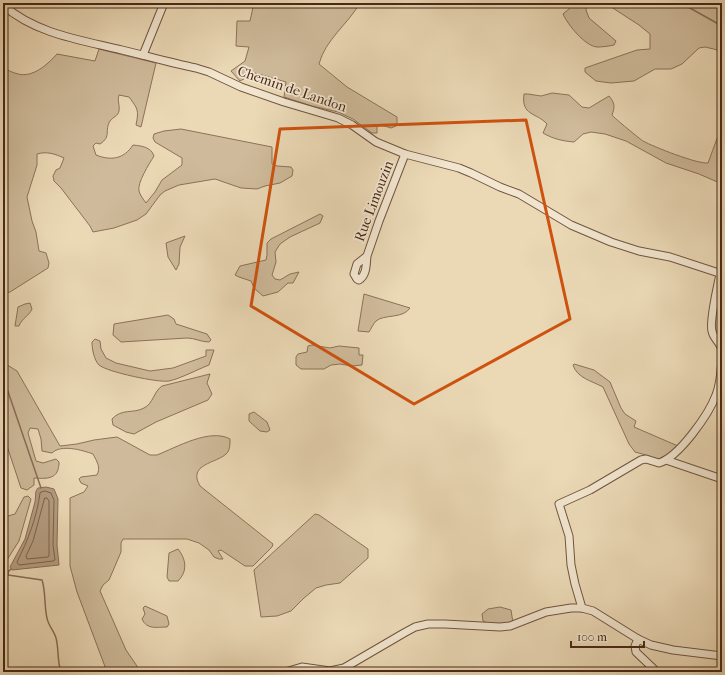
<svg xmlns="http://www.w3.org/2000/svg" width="725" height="675" viewBox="0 0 725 675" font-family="'IM FELL French Canon',serif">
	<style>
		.green { fill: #cfbb9b; stroke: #8c7258 }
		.water { fill: #b49d80; stroke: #896e56 }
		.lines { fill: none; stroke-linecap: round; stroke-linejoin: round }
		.shore { stroke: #7e624b; stroke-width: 1 }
		.stream { stroke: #896e56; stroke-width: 1.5 }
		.minor-casing { stroke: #71543e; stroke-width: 9 }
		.minor { stroke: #f2e6d0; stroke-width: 7 }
		.marked { fill: none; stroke: #d0520e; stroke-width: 3; stroke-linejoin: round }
		.labels { text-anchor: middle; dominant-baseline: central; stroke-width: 3.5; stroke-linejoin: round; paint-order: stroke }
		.street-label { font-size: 14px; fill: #482816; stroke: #f2e6d0 }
	</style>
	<rect width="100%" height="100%" fill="#ebd9b6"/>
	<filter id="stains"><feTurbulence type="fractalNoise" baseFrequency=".005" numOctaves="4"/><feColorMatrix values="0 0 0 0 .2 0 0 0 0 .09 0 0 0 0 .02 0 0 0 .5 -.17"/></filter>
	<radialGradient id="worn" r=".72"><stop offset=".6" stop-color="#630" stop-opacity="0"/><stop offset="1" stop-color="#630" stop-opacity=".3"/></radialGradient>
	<g class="green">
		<path d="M252,3H360C348,24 325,40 319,64L347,87L397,117V124L396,126L391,128L381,125H377V133H372L353,119L338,112L312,106L284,97L286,82L255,73L240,81L231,71L245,61L249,47L236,46L237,21H250L253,7Z"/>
		<path d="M576,3H587L586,10L589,18L616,41L614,45C609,46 603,47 597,47C585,46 568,25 563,14Z"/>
		<polygon points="605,3 722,3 722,51 705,47 699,48 682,64 671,69 655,69 634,81 611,83 596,81 585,72 585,68 637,50 650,49 650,34 639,25"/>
		<path d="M99,49L156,63L141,127L136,125C139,110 138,109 129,97L119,95C117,101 120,105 119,111C118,116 113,117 110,121C104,131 112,136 100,144L96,143L93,146L96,155C111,161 124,159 133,145C142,146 151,147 154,156C149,164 137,183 139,191C140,195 143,199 146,203L155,192L162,180L182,165V158L155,142L153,138L154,134L164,131L181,129L272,147V164L277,166L291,167L293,170L292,176L280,183L265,186L257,189L241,188L215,179L179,185L165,191L160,195L146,214L137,220L114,228L93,232L90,226L61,188L54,181L53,176L56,170L60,168L64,158C55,154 47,151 37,154V165L27,197L32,221L36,232L39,251L46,253L49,263L48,268L10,292L3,294V68C8,70 13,73 18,74C33,78 48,64 57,54L95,61Z"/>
		<path d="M552,93L569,95L582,107L589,108L609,96C615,103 615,107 612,115C614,118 640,139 643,141C654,147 697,164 708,163L722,125V184L699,174L666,163L626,141L605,134L591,132L583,134L574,142C563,141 553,139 543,133L547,124C536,112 521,116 524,94H528L541,96Z"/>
		<polygon points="320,214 323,216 320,223 290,237 280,244 275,252 276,262 272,275 275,279 280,280 290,274 299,272 293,283 288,283 278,292 263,296 254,288 251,281 239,277 235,275 240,266 266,260 267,255 267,243 271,239"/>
		<polygon points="185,236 180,247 179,264 176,270 168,257 166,243"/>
		<path d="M364,294L410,308C403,319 384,314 376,321C373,324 371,329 369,332L358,331Z"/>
		<path d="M30,303L32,309C29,316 22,318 19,326H15L18,307L25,304Z"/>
		<path d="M168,315L174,319L176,324L207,334L211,340L209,342C201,342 195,338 187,338L121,342L113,335L114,324Z"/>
		<path d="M95,339L100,341L101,349L106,358L116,363L150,371L173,368L206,356V350H214L209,365C196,370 182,378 169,381C159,383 107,372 99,365C94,360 92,349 92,342Z"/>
		<polygon points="312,345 330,348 339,346 359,348 359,355 363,355 362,365 352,366 340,364 331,365 324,369 301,369 296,365 296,357 298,354 307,352 308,346"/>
		<path d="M4,363L17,371L60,446L77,444L94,440L117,437L150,455H157C177,447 210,428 230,439C230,444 230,451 226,454C217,463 187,464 200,486L273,544L272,547L253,566H245L221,550L218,551L223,559H219L214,557L209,550L199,543L187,539H123L121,543V552L109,580L103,585L100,591L126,650L141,672H107L77,592L70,566V498L84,492L88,486L81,483L79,479L81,477L97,475C101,467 97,462 93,454C82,450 61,444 52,453L42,451L41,439L38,429L30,428L28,433L36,461L43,463L56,459L59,462C59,479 48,479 34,478V485L27,490L21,488L3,434Z"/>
		<path d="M574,364L594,370L610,382L621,408L625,414L636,421L634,427L678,446L661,461L646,455L635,452L629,444L603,387C592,381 577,378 573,365Z"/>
		<path d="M210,374L207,383L212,394L208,400L156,422L134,434L126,432L113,425L112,419C122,408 133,414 144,408C153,404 154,391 162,386Z"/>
		<polygon points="254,412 267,422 270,430 267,432 260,431 249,421 249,414"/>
		<polygon points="28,496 31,499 19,541 3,566 3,515 8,516 15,514 24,497"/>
		<polygon points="315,514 319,515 368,549 368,558 340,583 326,585 316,588 304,598 291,611 277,616 261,617 254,570"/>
		<path d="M178,549C186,559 188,571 178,581H169L167,577L169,553Z"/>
		<path d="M145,606L167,616L169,624L167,627C157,627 147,630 142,619L145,614L143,608Z"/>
		<path d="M500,607L511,610L513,623C504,624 491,626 483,621L482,614L488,609Z"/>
	</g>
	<polygon class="water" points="46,487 54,489 58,499 57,545 59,565 12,570 10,567 25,539 35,502 36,491 38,488"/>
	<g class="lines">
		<g class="shore">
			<path d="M45,491L51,493L54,500L53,545L55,560L53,561L19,565L17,562C28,540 37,517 40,493Z"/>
			<polygon points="45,498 47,498 49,501 49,556 48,557 27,559 26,556 33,541"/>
		</g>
		<g class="stream">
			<polyline points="681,3 722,26"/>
			<polyline points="3,377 41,488"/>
			<path d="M11,569L8,572V575L42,580C46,592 44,606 47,618C48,625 54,631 56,638C59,649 57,661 61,672"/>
		</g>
		<g class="minor-casing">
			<g id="minor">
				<path d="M3,5C36,34 81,40 122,50C147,56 171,63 196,68L209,72L241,87L284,102L338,118L352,125L376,142L405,154L459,168L471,173L500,187L519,194L571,225L611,242L639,251L670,257L722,274"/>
				<polyline points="143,55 164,3"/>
				<path d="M367,256C366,264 367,275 359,280L357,279L354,274L357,264L367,256L379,221L405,154"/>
				<path d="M720,274C718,285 709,321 712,331C713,338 720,342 722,350"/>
				<polyline points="666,460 722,479"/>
				<path d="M582,608L575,584L571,565L569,536L559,504L590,490L641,460L646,459L659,463C679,457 709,414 716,395C721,383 721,370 722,358"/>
				<polyline points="638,639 635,646 636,652 657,672"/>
				<polyline points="285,672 302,667 330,671 344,668 404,633 415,627 428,624 445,624 500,627 510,626 546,612 571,608 582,608 593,611 638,639 651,645 673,650 722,656"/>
			</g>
		</g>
		<use href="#minor" class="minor"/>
	</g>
	<path class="marked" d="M526,120L570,319L414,404L251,306L280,129Z"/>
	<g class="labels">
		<g class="street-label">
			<text transform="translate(292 89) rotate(19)">Chemin de Landon</text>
			<text transform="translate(374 201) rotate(-69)">Rue Limouzin</text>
		</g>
	</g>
	<rect width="725" height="675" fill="none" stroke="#ebd9b6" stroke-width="16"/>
	<rect x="4" y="4" width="717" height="667" fill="none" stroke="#482816" stroke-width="2"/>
	<rect x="8" y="8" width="709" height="659" fill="none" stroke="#482816"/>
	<path d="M571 641v6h73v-6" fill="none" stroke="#482816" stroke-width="2"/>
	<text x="577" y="641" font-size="12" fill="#482816" stroke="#f2e6d0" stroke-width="3" paint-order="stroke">100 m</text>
	<rect width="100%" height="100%" filter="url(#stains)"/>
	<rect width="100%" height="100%" fill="url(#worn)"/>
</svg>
